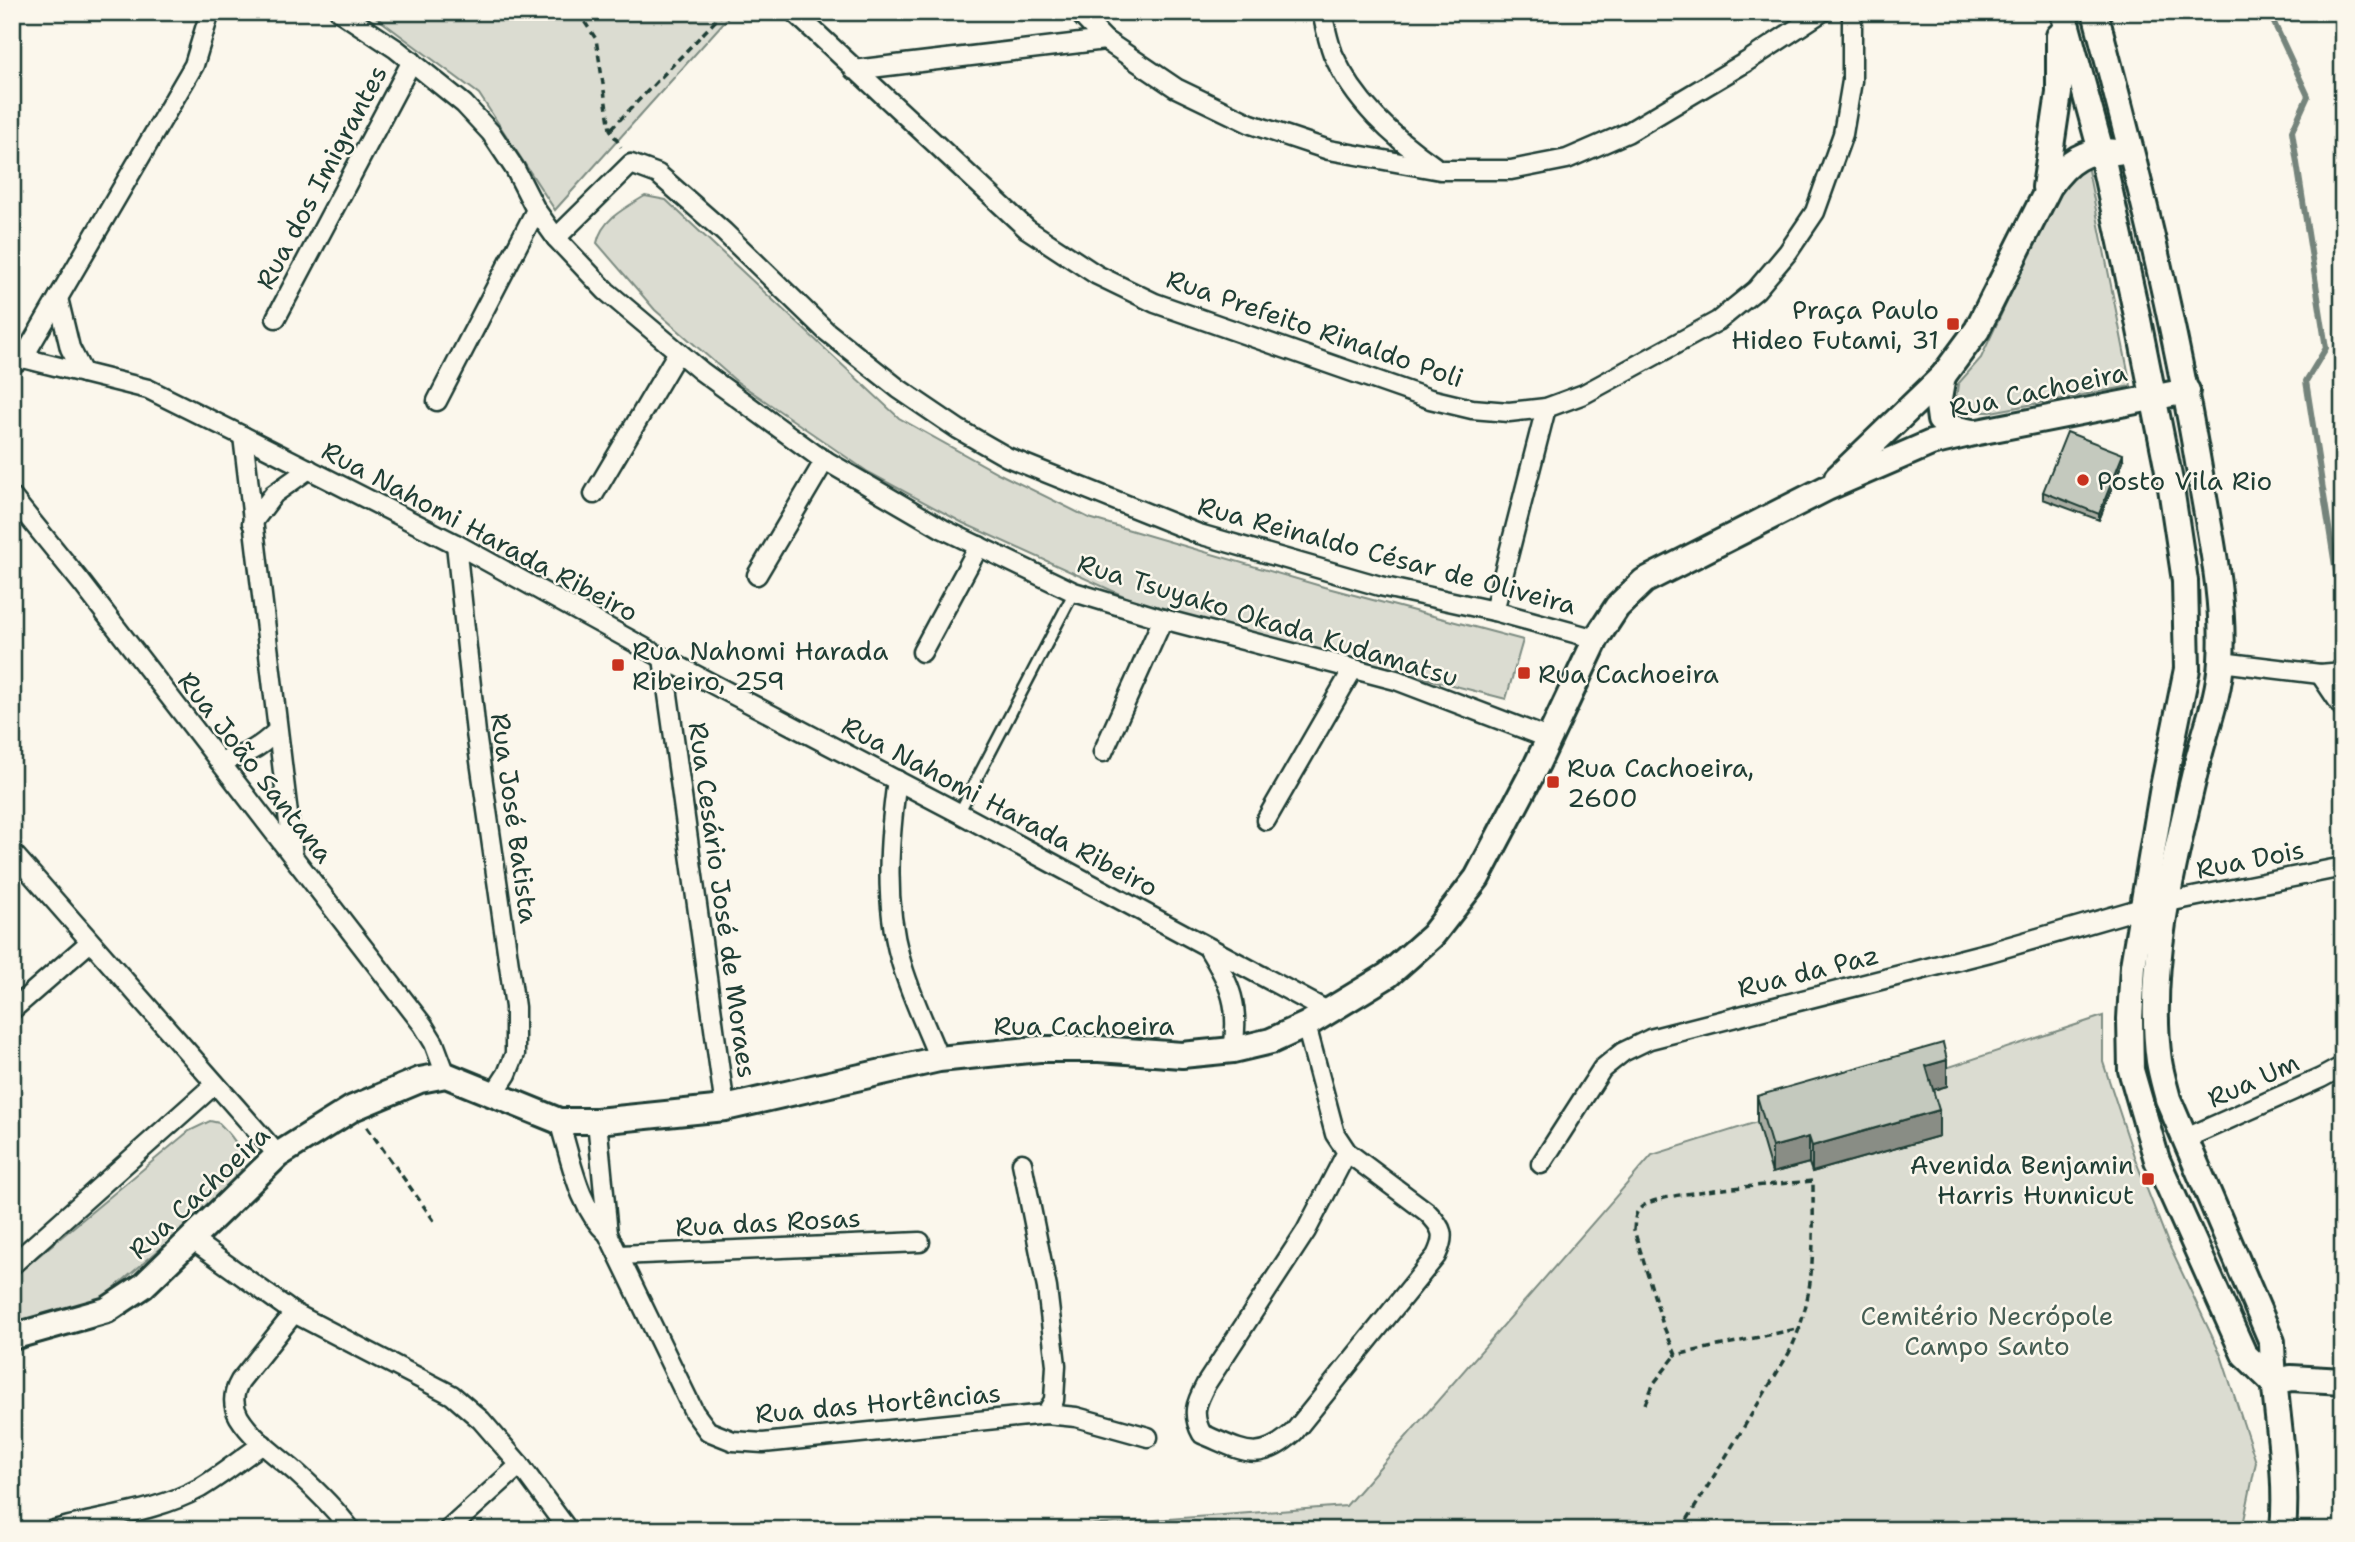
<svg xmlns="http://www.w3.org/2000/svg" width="2355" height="1542" viewBox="0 0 2355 1542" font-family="'Shantell Sans',sans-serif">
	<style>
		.green { fill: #dbdcd1; stroke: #7d8c82; stroke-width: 2 }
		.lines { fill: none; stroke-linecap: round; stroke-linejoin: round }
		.stream { stroke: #74847b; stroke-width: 6 }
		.lane-casing { stroke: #1f3d34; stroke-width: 14 }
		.street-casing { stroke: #1f3d34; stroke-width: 23 }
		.secondary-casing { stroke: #1f3d34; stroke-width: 30 }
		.path { stroke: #1f3d34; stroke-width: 3.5; stroke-dasharray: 7 5; stroke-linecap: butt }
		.lane { stroke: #fbf7ec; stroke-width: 9 }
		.street { stroke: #fbf7ec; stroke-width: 18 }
		.secondary { stroke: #fbf7ec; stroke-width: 24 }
		.wall { fill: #a9ada3; stroke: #1f3d34; stroke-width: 2 }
		.shaded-wall { fill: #898d85; stroke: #1f3d34; stroke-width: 2 }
		.building { fill: #c4c9be; stroke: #1f3d34; stroke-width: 2 }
		.poi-dot { fill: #c8321e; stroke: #fbf7ec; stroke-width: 2.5 }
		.labels { text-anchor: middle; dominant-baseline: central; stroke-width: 5; stroke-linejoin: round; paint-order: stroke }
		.street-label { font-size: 26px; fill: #1f3d34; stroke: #fbf7ec }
		.poi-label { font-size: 26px; fill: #1f3d34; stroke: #fbf7ec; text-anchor: start }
		.park-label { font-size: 26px; fill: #455d53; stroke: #fbf7ec }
	</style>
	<rect width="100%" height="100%" fill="#fbf7ec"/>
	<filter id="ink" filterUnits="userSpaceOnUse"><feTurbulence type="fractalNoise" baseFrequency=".0143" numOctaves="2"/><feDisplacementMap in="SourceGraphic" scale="14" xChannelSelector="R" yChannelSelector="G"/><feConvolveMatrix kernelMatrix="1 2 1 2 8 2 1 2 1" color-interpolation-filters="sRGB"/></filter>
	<g filter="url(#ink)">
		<g class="green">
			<polygon points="369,12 733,12 555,210 479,94"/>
			<polygon points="2087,165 2131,386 1991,412 1965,412 1956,399 1958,384 1981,358 2062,183"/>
			<path d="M645,196L666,200L899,418L998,473L1089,518L1324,587L1523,640L1506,699L1148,607L963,523L868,472L736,381L655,310L597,243C602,219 625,208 645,196Z"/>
			<polygon points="2103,1016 2103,1062 2134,1156 2168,1243 2221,1355 2256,1462 2242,1530 1019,1530 1346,1506 1652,1155 1757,1122 1809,1163 1812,1171 1939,1135 1926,1092 1943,1069"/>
			<path d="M210,1121L219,1123C240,1144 245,1152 239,1182L93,1306L12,1323V1278L189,1131Z"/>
		</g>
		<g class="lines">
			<polyline class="stream" points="2269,12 2308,96 2292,131 2326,348 2306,381 2343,617"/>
			<g class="lane-casing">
				<polyline id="lane" points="959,813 1074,592"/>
			</g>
			<g class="street-casing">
				<g id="street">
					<polyline points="340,12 396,49 464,104 491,133 515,169 536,210 556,238 606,291 701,371 816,455 943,529 1074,592 1163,619 1396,680 1548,738"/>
					<polyline points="794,12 1027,229 1097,275 1155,303 1430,399 1472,409 1509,412 1546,408 1584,394 1718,321 1756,290 1788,252 1815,212 1843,134 1852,81 1852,12"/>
					<polyline points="1078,12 1105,40 1176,88 1251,124 1329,150 1440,170 1511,170 1567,159 1627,133 1746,62 1822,12"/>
					<path d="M1322,12C1325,26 1328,41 1333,54C1354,102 1393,137 1434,166"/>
					<polyline points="854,70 1105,40"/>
					<polyline points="556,238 631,164 658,174 724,232 826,331 899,389 958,429 1007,457 1199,534 1380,586 1494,611 1596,639"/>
					<polyline points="58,298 70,348 83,373"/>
					<polyline points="276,318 412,61"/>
					<polyline points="12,359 23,358 148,389 243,436 456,544 663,658 959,813 1329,1012"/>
					<polyline points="13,364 23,358 194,65 210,12"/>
					<polyline points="437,401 536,210"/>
					<polyline points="243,436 293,856"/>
					<polyline points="594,494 678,352"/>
					<polyline points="12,497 81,582 423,1025 434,1043 446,1075"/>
					<polyline points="252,523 274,494 309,469"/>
					<polyline points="456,544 476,733 515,1007 515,1054 507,1074 494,1094"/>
					<polyline points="757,575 825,460"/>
					<polyline points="1494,611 1546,408"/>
					<polyline points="922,652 979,546"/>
					<polyline points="663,658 725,1108"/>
					<polyline points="2221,662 2320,674 2343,672"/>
					<polyline points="2320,674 2343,708"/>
					<polyline points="1103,752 1163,619"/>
					<path d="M219,761C245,756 258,749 277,731"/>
					<path d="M897,780C889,838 884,901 900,958C909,992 926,1026 939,1059"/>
					<polyline points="1266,820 1353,669"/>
					<polyline points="12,852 278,1155"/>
					<polyline points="2168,902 2343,867"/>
					<path d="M1208,948C1231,985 1240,1006 1233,1050"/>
					<polyline points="12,1010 90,942"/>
					<path d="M1306,1025L1335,1134L1347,1152L1427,1212C1443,1228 1446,1235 1436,1256L1294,1432C1258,1465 1242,1450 1202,1434C1191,1414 1196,1403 1206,1384L1306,1231L1347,1152"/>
					<path d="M559,1121C571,1159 578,1207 608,1234L694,1412L708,1431L733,1441L763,1443L1046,1414L1076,1417L1148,1437"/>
					<polyline points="597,1121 608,1234"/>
					<polyline points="2184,1139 2321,1078 2343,1066"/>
					<polyline points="1022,1163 1047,1288 1056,1365 1054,1400 1046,1414"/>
					<polyline points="1541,1164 1602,1069 1623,1052 1650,1039 1990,952 2142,908"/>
					<polyline points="191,1239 294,1313 452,1395 481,1420 520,1465 568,1530"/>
					<polyline points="619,1255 920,1242"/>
					<polyline points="12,1265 215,1084"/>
					<path d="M294,1313L240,1381C233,1393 232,1405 239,1417C253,1440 279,1457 298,1474C317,1491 336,1510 351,1530"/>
					<path d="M54,1530C103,1516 154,1513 200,1488C222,1475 242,1458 263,1444"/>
					<polyline points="448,1530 520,1465"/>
				</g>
			</g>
			<g class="secondary-casing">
				<g id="secondary">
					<polyline points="2063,12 2101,151 2138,320 2170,481 2185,581 2187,669 2163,787 2133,966 2130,1019 2131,1070 2157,1160 2244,1354 2273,1382"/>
					<path d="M2095,12C2136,166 2174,317 2200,474C2210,535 2225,599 2221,661C2219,697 2205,730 2197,764C2175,857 2146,965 2159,1061C2161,1074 2165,1087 2168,1099L2272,1342C2273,1405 2289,1467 2283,1530"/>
					<polyline points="2045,187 2059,93 2059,36"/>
					<polyline points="1943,376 1938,405 1940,420 1952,428 1972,432"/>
					<path d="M1837,478L1943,376L1977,330L2049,187C2067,161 2085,148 2117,152"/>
					<polyline points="12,1337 107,1310 143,1286 278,1155 353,1108 420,1080 446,1075 559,1121 597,1121 725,1108 939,1059 1039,1049 1099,1049 1182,1055 1233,1050 1271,1041 1306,1025 1388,975 1432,936 1477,878 1537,764 1596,639 1617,607 1644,581 1827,488 1931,443 1978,432 2187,391"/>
					<polyline points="2273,1382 2291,1378 2343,1381"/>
				</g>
			</g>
			<g class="path">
				<polyline points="578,12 596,39 610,129 621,147"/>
				<polyline points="611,129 724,12"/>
				<polyline points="367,1127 435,1222"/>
				<polyline points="1645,1404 1654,1383 1676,1355"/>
				<path d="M1681,1530L1789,1353C1817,1295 1813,1243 1813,1181C1782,1184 1662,1191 1643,1206C1634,1212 1635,1220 1634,1230L1663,1325L1676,1355L1801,1328"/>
			</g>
			<use href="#lane" class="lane"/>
			<use href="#street" class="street"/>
			<use href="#secondary" class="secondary"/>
		</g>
		<g class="wall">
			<polygon points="2123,461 2099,520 2043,499 2043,492"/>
			<polygon points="1947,1086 1933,1090 1939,1136 1812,1172 1809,1163 1772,1173 1757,1122 1757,1096"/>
		</g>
		<g class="shaded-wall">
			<polygon points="2123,454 2123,461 2099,520 2099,514"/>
			<polygon points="1947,1060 1947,1086 1926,1092 1926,1066"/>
			<polygon points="1939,1110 1939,1136 1812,1172 1812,1146"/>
			<polygon points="1809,1137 1809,1163 1772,1173 1772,1147"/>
		</g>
		<g class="building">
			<polygon points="2067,432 2123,454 2099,514 2043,492"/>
			<polygon points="1943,1043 1947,1060 1926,1066 1939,1110 1812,1146 1809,1137 1772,1147 1757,1096"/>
		</g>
	</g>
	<g class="poi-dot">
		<rect x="1946" y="317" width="14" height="14" rx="3.5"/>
		<circle cx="2083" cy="480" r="7"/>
		<rect x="611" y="658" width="14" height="14" rx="3.5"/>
		<rect x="1517" y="666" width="14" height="14" rx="3.5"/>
		<rect x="1546" y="775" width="14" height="14" rx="3.5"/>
		<rect x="2141" y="1172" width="14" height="14" rx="3.5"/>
	</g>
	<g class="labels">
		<g class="street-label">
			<text transform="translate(321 177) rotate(-62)">Rua dos Imigrantes</text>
			<text transform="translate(1315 328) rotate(19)">Rua Prefeito Rinaldo Poli</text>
			<text transform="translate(2038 390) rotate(-12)">Rua Cachoeira</text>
			<text transform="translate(480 531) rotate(28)">Rua Nahomi Harada Ribeiro</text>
			<text transform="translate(1387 555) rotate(15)">Rua Reinaldo César de Oliveira</text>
			<text transform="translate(1268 620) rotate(17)">Rua Tsuyako Okada Kudamatsu</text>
			<text transform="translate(256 767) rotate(52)">Rua João Santana</text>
			<text transform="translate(1000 806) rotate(28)">Rua Nahomi Harada Ribeiro</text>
			<text transform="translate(515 818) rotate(82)">Rua José Batista</text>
			<text transform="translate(2250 859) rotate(-11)">Rua Dois</text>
			<text transform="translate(723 900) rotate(82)">Rua Cesário José de Moraes</text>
			<text transform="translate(1808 971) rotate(-14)">Rua da Paz</text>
			<text x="1084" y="1025">Rua Cachoeira</text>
			<text transform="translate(2253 1080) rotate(-24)">Rua Um</text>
			<text transform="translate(199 1192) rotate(-43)">Rua Cachoeira</text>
			<text transform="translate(768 1222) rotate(-3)">Rua das Rosas</text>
			<text transform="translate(878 1403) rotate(-5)">Rua das Hortências</text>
		</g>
		<g class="poi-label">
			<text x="1939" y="309" text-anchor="end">Praça Paulo<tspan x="1939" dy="30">Hideo Futami, 31</tspan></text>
			<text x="2097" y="480">Posto Vila Rio</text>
			<text x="632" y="650">Rua Nahomi Harada<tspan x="632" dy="30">Ribeiro, 259</tspan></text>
			<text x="1538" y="673">Rua Cachoeira</text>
			<text x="1567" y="767">Rua Cachoeira,<tspan x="1567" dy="30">2600</tspan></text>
			<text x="2134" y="1164" text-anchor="end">Avenida Benjamin<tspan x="2134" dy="30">Harris Hunnicut</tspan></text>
		</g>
		<g class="park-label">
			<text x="1987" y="1315">Cemitério Necrópole<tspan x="1987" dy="30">Campo Santo</tspan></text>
		</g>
	</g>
	<rect width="2355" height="1542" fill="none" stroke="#fbf7ec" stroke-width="42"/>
	<rect x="21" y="21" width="2313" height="1500" fill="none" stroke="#1f3d34" stroke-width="2.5" filter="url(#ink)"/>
</svg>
